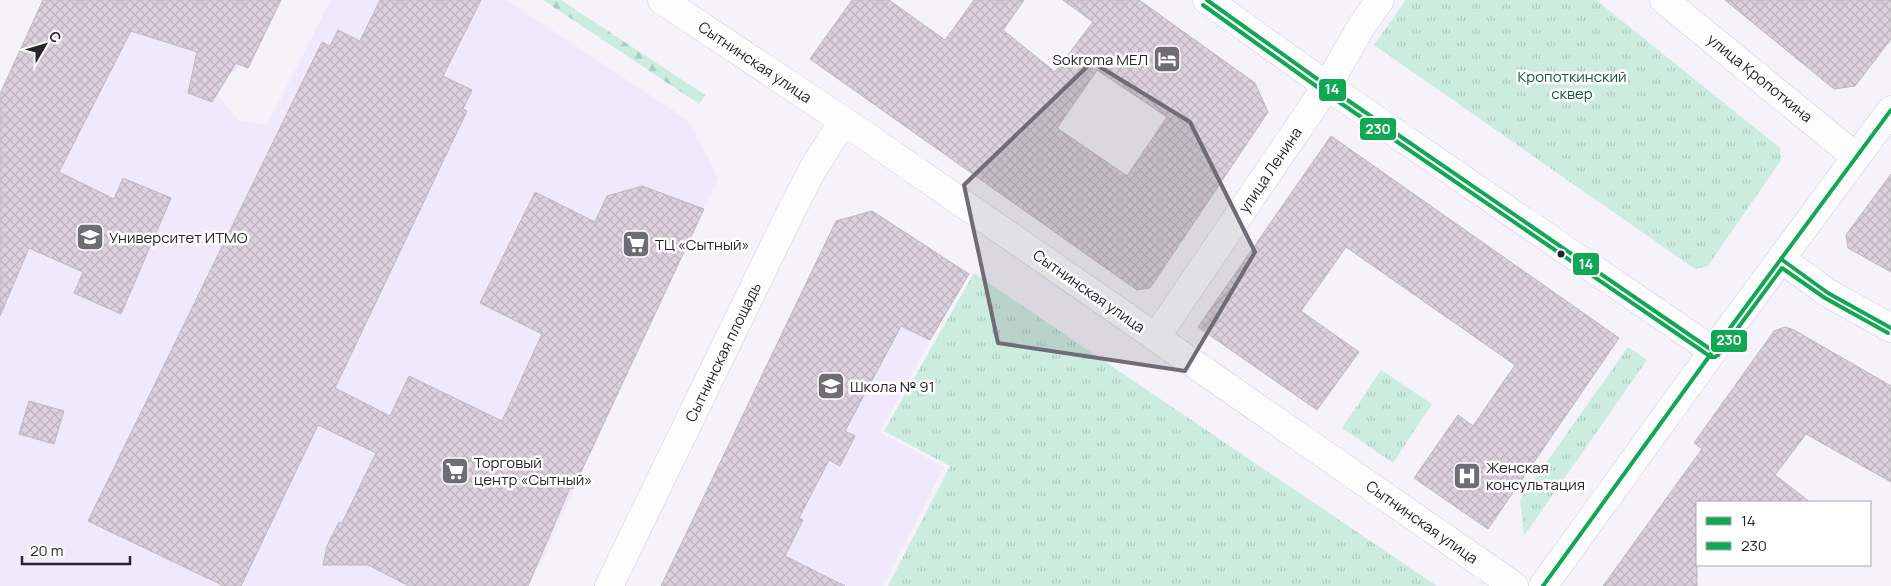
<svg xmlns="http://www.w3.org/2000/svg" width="1891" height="586" viewBox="0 0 1891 586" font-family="Manrope,sans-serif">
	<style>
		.built { fill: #f0e9fc }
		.grass { fill: url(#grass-tufts) }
		.forest { fill: url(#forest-firs) }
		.building { fill: url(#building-cross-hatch); stroke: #bdb8bf; fill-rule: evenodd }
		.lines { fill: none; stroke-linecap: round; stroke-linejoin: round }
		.minor-casing { stroke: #d0cdd5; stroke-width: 29 }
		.tertiary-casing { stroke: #d0cdd5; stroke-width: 29 }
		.minor { stroke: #fefdfe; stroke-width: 28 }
		.tertiary { stroke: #fefdfe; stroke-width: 28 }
		.bus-1-casing { stroke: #fff; stroke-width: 8 }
		.bus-2-casing { stroke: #fff; stroke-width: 8 }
		.bus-1 { stroke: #10a855; stroke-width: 4 }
		.bus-2 { stroke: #10a855; stroke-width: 4 }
		.marked { fill: #706c75; fill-opacity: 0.2; stroke: #706c75; stroke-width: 4; stroke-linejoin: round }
		.bus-dot { fill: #28242e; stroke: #fff; stroke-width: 2 }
		.labels { text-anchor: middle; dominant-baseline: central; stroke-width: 5; stroke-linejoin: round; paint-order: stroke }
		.poi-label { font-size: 15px; fill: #28242e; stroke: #fff; text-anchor: start }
		.street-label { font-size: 15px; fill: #28242e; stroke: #fff }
		.park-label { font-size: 15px; fill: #17593f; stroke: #fff }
		.line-badge { stroke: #fff; stroke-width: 2 }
		.badge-label { font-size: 14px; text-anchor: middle; font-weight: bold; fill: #fff }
	</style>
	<defs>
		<pattern id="grass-tufts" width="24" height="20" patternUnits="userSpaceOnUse" patternTransform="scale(1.25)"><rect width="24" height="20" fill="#ccece0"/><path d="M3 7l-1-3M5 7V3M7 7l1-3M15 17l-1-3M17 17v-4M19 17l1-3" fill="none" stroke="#afcac0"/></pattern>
		<pattern id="forest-firs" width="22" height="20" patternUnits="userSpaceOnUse" patternTransform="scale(1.25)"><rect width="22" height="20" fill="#ccece0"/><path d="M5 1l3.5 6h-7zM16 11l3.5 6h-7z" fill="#afcac0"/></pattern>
		<pattern id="building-cross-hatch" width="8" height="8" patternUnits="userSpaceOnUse" patternTransform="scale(1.25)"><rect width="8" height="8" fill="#ddd0de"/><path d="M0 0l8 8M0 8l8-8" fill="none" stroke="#beb2bf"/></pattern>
	</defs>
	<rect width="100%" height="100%" fill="#f5f2fa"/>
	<g class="built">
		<polygon points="43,0 281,0 248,68 243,66 228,75 217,94 238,120 267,125 331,0 507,0 689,121 718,178 601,429 540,566 528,561 516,586 0,586 0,94"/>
		<polygon points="872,211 969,274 930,340 880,432 944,467 883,586 845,586 785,556 701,504 836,221"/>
	</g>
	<g class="grass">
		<polygon points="1406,0 1596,0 1780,148 1781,160 1708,266 1695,269 1374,45"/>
		<polygon points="974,273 1437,586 888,586 950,466 884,431"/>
		<polygon points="1628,347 1647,360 1524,536 1520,500"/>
		<polygon points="1381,370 1432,404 1393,463 1342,428"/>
	</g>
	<polygon class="forest" points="543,0 561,0 705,95 699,104"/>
	<g class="building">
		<polygon points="43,0 281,0 248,68 236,63 212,102 188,93 197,52 131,31 59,172 114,199 123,178 171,198 121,314 74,293 83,272 29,248 0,316 0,94"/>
		<polygon points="380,0 481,0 443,76 472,90 463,109 467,111 335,388 390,416 409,376 502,421 542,334 480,303 535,192 595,222 607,196 642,186 704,209 573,489 570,488 528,586 409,586 368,565 323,565 327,546 339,522 342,523 376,453 318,425 241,586 224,586 88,521 322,42 330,46 338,30 360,41"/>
		<path d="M852,0H889L945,40L974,0H1024L1003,30L1055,72L1093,22L1063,0H1139L1255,83L1268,112L1150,288L1137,290L810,59ZM1097,70L1167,117L1127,176L1057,128Z"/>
		<polygon points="1725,0 1891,0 1891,39 1855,86 1834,89"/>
		<polygon points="1331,136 1619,338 1488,529 1414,478 1458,415 1473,426 1515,365 1346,247 1301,311 1359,352 1317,410 1198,327"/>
		<polygon points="1891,174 1891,272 1848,248 1846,235"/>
		<polygon points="872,211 969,274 930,340 901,326 845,431 855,436 840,466 829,460 799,518 803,520 785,556 845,586 661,586 836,221"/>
		<polygon points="1785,327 1794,330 1891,386 1891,482 1806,434 1775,475 1810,502 1697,502 1697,586 1603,586 1702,449 1694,443 1774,331"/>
		<polygon points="29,401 64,411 54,444 19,434"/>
	</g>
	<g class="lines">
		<g class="minor-casing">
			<g id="minor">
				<polyline points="662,0 860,132 1514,586"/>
				<polyline points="1664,0 1856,157"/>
				<polyline points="1156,337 1327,86 1361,27 1380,0"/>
				<polyline points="609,586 794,205 813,169 843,121"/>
			</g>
		</g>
		<g class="tertiary-casing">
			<g id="tertiary">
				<polyline points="1207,0 1327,86 1713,351"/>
				<polyline points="1781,259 1828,293 1891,328"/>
				<polyline points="1543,586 1713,351 1891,110"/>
			</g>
		</g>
		<use href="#minor" class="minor"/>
		<use href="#tertiary" class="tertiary"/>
		<g class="bus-1-casing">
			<g id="bus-1">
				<polyline points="1207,0 1327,86 1713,351"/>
				<polyline points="1781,259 1828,293 1891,328"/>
				<polyline points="1543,586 1713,351 1891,110"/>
			</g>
		</g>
		<g class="bus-2-casing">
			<polyline id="bus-2" points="1203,5 1323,91 1711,357 1715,357 1718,355 1782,268 1825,298 1888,333"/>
		</g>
		<use href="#bus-1" class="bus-1"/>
		<use href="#bus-2" class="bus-2"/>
	</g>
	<path class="marked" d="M1092,62L1190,122L1255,252L1185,371L998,343L964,185Z"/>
	<defs>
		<g id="hotel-square" transform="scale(1.4375)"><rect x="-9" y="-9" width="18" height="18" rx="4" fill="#706c75" stroke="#fff"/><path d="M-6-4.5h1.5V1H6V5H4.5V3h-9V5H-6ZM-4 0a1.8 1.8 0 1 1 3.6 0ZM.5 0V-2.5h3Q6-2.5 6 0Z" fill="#fff"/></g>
		<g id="university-square" transform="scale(1.4375)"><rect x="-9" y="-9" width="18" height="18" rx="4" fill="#706c75" stroke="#fff"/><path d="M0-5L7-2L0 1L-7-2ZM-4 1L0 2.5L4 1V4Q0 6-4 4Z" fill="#fff"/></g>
		<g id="supermarket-square" transform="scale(1.4375)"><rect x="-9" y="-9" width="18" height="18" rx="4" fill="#706c75" stroke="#fff"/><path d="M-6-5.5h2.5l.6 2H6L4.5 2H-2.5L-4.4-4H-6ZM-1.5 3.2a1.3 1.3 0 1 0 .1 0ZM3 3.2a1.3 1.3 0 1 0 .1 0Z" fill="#fff"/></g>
		<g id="school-square" transform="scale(1.4375)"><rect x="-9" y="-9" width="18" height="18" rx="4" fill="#706c75" stroke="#fff"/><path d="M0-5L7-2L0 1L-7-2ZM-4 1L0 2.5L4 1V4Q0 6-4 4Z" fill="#fff"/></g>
		<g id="hospital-square" transform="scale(1.4375)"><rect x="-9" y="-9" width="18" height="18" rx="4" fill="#706c75" stroke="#fff"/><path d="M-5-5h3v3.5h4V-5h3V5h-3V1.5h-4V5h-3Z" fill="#fff"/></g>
	</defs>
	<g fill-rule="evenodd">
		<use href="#hotel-square" x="1167" y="59"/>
		<use href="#university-square" x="90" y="237"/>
		<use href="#supermarket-square" x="636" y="244"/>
		<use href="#school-square" x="831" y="386"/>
		<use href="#supermarket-square" x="455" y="471"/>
		<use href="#hospital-square" x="1467" y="476"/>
	</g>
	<circle class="bus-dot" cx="1561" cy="254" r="4.5"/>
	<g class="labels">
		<g class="poi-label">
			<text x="1148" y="59" text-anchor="end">Sokroma МЕЛ</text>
			<text x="109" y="237">Университет ИТМО</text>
			<text x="655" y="244">ТЦ «Сытный»</text>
			<text x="850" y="386">Школа № 91</text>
			<text x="474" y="462">Торговый<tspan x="474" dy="17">центр «Сытный»</tspan></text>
			<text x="1486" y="467">Женская<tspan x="1486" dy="17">консультация</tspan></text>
		</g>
		<g class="street-label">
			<text transform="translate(755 62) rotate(34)">Сытнинская улица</text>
			<text transform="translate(1760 78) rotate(39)">улица Кропоткина</text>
			<text transform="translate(1270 170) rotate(-56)">улица Ленина</text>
			<text transform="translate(1089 291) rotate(35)">Сытнинская улица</text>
			<text transform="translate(723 352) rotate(-64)">Сытнинская площадь</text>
			<text transform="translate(1422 522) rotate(35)">Сытнинская улица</text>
		</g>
		<g class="park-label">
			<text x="1572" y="76">Кропоткинский<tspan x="1572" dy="17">сквер</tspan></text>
		</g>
	</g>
	<g class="line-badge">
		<rect x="1318" y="78" width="29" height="24" rx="5" fill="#10a855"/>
		<rect x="1359" y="117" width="38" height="24" rx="5" fill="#10a855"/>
		<rect x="1572" y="252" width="28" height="24" rx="5" fill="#10a855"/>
		<rect x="1710" y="329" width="38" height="24" rx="5" fill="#10a855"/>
	</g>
	<g class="badge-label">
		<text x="1332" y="94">14</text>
		<text x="1378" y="134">230</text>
		<text x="1586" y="269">14</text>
		<text x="1729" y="345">230</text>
	</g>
	<rect x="1696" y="501" width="175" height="65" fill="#ffffff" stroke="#a9a7ab"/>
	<rect x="1706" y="517" width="25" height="8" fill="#10a855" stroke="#a9a7ab"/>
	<text x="1741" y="526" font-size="15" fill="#28242e">14</text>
	<rect x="1706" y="542" width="25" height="8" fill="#10a855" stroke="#a9a7ab"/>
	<text x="1741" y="551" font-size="15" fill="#28242e">230</text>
	<g transform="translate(45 45) rotate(52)" stroke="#ffffff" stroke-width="4" paint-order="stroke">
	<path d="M0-4L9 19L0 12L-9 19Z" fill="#28242e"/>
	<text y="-8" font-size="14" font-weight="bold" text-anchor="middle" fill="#28242e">С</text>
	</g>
	<path d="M22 556v8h108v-8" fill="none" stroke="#28242e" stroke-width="2.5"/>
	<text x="30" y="556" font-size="15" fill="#28242e" stroke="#ffffff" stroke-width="4" paint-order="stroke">20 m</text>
</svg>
